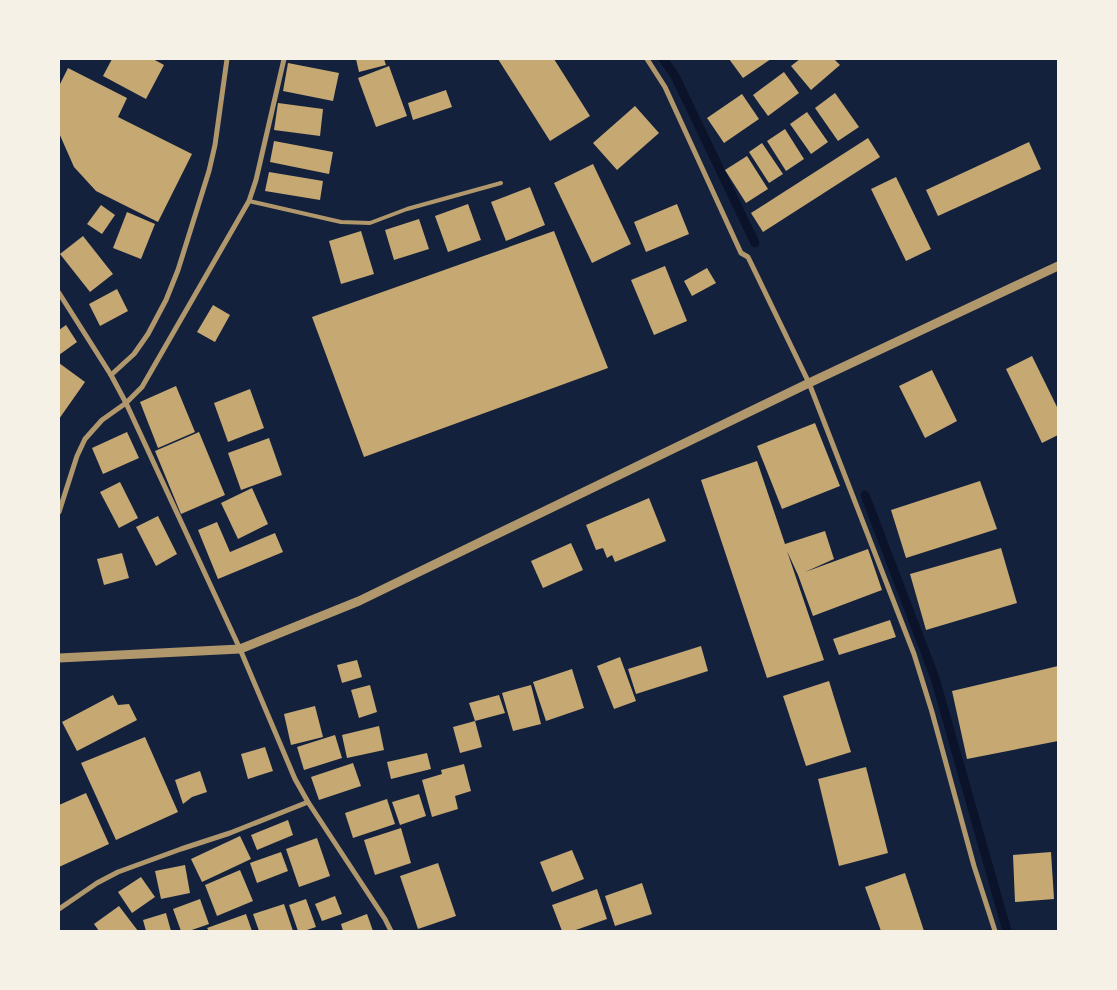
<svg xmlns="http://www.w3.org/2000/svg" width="1117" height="990" viewBox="0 0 1117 990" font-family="Inter,sans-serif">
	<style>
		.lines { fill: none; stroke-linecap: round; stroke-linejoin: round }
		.stream { stroke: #0b132b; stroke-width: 9 }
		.building { fill: #c6a872 }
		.service { stroke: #b1986c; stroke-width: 4 }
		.minor { stroke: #b1986c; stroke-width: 5 }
		.tertiary { stroke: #b1986c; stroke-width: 9 }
	</style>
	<rect width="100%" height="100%" fill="#14213d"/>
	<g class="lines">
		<g class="stream">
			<polyline points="663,59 675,76 755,243"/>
			<polyline points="865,495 935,678 1007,931"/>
		</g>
	</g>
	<g class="building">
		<polygon points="112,59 153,59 164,65 146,99 103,76"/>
		<polygon points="356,59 384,59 386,65 359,72"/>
		<polygon points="498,59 554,59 590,116 550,141"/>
		<polygon points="729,59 771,59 743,78"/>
		<polygon points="800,59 834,59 840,65 811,90 791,66"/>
		<polygon points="288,63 339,73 333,101 283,91"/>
		<polygon points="389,66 407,116 376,127 358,78"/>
		<polygon points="68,68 127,98 118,117 192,154 158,222 96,191 74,167 59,133 59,86"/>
		<polygon points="784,72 799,93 768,116 753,95"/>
		<polygon points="446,90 452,107 413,120 408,103"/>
		<polygon points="835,93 859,127 838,141 815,108"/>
		<polygon points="742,94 759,119 724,143 707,118"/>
		<polygon points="278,103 323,109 320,136 274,130"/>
		<polygon points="635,106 659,133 617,170 593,143"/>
		<polygon points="807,112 828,142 811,154 790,124"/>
		<polygon points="785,129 804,159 786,171 767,141"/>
		<polygon points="868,138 880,157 763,232 751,213"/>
		<polygon points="274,141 333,152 329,174 270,162"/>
		<polygon points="1029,142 1041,169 938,216 926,190"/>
		<polygon points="762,143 783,174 769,183 749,152"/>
		<polygon points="747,156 768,189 746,203 725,170"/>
		<polygon points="593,164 631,244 592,263 554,183"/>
		<polygon points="269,172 323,181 320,200 265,191"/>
		<polygon points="896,177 931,249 906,261 871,189"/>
		<polygon points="530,187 545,225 506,241 491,202"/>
		<polygon points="468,204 481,240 448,252 435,216"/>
		<polygon points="677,204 689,234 646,252 634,222"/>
		<polygon points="101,205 115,215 102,234 87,224"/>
		<polygon points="127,212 155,224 141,259 113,248"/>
		<polygon points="419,219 429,249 394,260 385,230"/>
		<polygon points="361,231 374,274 341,284 329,241"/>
		<polygon points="554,231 608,368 364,457 312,317"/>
		<polygon points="83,236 113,274 90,292 60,254"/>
		<polygon points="665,266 687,321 654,335 631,280"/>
		<polygon points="707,268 716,283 692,296 684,281"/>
		<polygon points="117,289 128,311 100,326 89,304"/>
		<polygon points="213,305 230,315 215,342 197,332"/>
		<polygon points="66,325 77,342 59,355 59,330"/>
		<polygon points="1032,356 1058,409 1058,435 1042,443 1006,369"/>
		<polygon points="59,363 85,382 59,419"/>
		<polygon points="932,370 957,421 925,438 899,386"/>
		<polygon points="176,386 195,432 158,448 140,402"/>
		<polygon points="250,389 264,428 228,442 214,403"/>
		<polygon points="815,423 840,486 782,509 757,446"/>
		<polygon points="127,432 139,458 103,474 92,448"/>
		<polygon points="199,432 225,495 181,514 155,451"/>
		<polygon points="269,438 282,475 241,490 228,453"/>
		<polygon points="757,461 785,544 825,531 834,559 805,572 868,549 882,590 813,616 798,575 787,551 824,660 767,678 701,480"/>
		<polygon points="980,481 997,529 906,558 891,510"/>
		<polygon points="120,482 138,518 119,528 100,492"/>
		<polygon points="252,488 268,524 238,539 221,503"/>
		<polygon points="649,498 666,541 615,562 612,555 607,558 603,548 596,550 586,525"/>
		<polygon points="158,516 177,554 156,566 136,527"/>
		<polygon points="217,522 230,552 275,533 283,552 218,579 198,530"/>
		<polygon points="571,543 583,570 543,588 531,561"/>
		<polygon points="1001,548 1017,603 926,630 910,574"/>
		<polygon points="122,553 129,578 104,585 97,559"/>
		<polygon points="890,620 896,637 839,655 833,639"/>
		<polygon points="701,646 708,671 636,694 628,669"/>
		<polygon points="620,657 636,701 614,709 597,666"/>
		<polygon points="357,660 362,677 342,683 337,665"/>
		<polygon points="1058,666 1058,741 967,759 952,691"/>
		<polygon points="572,669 584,708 546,721 533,682"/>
		<polygon points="829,681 851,752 806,766 783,696"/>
		<polygon points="370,685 377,712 359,718 351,690"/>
		<polygon points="531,685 541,724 513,731 502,693"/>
		<polygon points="113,695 118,705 129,704 137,720 77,751 62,722"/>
		<polygon points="499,695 505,713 475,721 469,703"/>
		<polygon points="315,706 323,737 291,745 284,714"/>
		<polygon points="475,721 482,747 460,753 453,727"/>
		<polygon points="379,726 384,750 347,758 342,735"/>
		<polygon points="335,735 342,758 304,770 297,747"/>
		<polygon points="145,737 178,812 116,840 81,763"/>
		<polygon points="265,747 273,771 248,779 241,754"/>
		<polygon points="427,753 431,769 391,779 387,762"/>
		<polygon points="353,763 361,786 319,800 311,777"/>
		<polygon points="464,764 471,791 455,796 458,809 432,817 422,780 442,774 441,770"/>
		<polygon points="866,767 888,853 839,866 818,779"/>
		<polygon points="200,771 207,792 192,797 183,804 175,780"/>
		<polygon points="86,793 109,844 59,867 59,805"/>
		<polygon points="419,794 426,816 400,825 392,802"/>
		<polygon points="387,799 395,824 353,838 345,813"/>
		<polygon points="288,820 293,835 257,850 251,835"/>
		<polygon points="401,828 411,863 375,875 364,840"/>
		<polygon points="240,836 251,859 202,882 191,859"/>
		<polygon points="317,838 330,876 299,887 286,849"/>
		<polygon points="572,850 584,879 552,892 540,862"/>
		<polygon points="281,852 288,871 257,883 250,863"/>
		<polygon points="1051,852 1054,899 1015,902 1013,855"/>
		<polygon points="438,863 456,916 418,929 400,876"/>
		<polygon points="185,865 190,893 161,899 155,871"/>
		<polygon points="240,870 253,901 217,916 205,885"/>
		<polygon points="905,873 924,931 881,931 865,887"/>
		<polygon points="141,877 155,897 132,913 118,892"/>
		<polygon points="642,883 652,914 615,926 605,896"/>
		<polygon points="597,889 607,919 573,931 562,931 552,905"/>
		<polygon points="335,896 342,914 322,921 315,904"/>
		<polygon points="200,899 209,924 189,931 181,931 173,909"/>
		<polygon points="306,899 316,927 304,931 298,931 289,905"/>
		<polygon points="284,904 293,931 259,931 253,914"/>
		<polygon points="119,906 138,931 99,931 94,924"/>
		<polygon points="166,913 171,931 146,931 143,920"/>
		<polygon points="246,914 252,931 209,931 207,928"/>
		<polygon points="367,914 373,931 343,931 341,924"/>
	</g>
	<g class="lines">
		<polyline class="service" points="249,201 341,222 370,223 407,209 501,183"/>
		<g class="minor">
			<polyline points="647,59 665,87 741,253 748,257 809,383 914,654 932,712 974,866 995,931"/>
			<polyline points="59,293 111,375 126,403 240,649 295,779 308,802 385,919 391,931"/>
			<polyline points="111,375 134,354 148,334 166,300 178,270 209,171 215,145 227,59"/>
			<polyline points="59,512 77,456 85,439 102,420 126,403 142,387 249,201 256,180 284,59"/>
			<polyline points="59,909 97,883 118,872 181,849 230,833 308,802"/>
		</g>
		<polyline class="tertiary" points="59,658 240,649 359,601 809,383 1058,266"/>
	</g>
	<rect width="1117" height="990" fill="none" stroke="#f6f1e7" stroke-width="120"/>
</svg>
